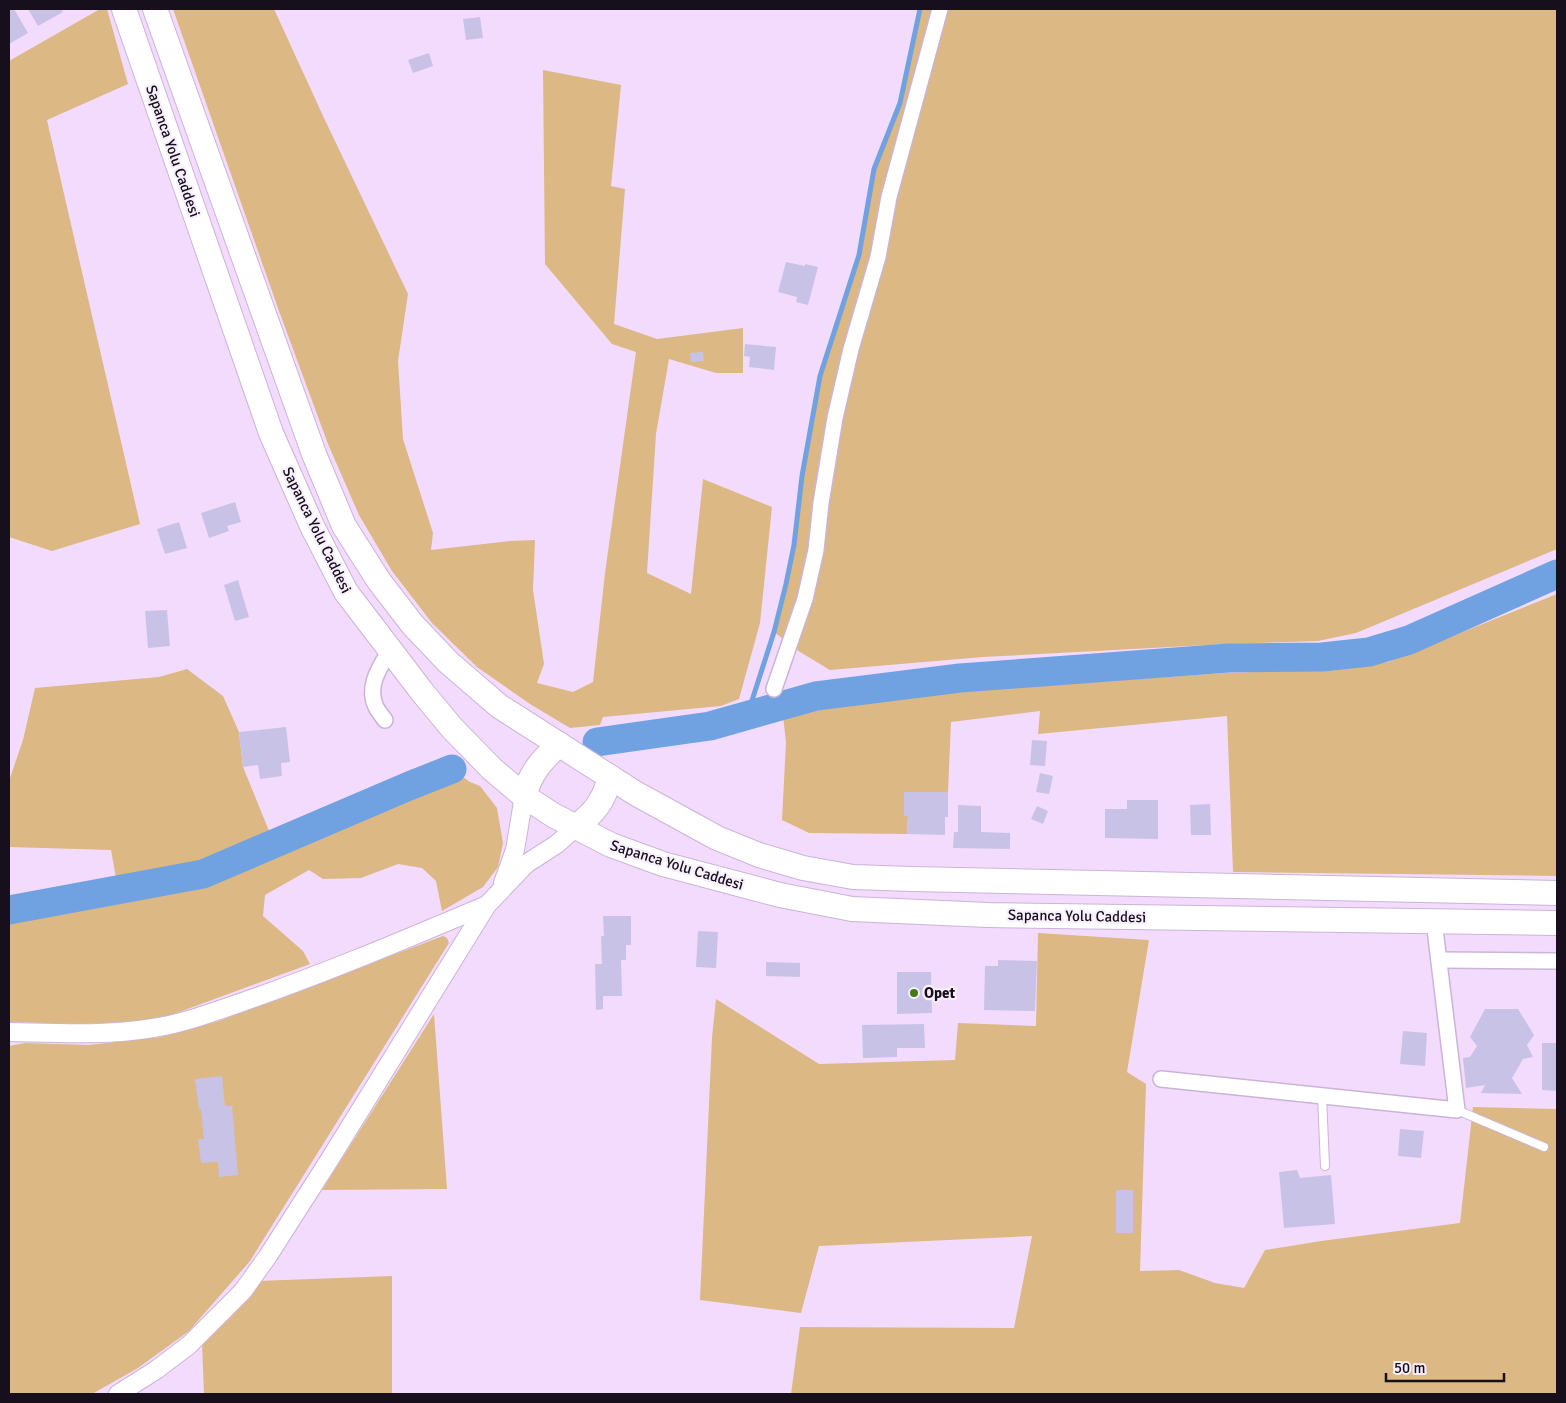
<svg xmlns="http://www.w3.org/2000/svg" width="1566" height="1403" viewBox="0 0 1566 1403" font-family="Signika,sans-serif">
	<style>
		.green { fill: #dcb885 }
		.lines { fill: none; stroke-linecap: round; stroke-linejoin: round }
		.stream { stroke: #70a2e2; stroke-width: 5 }
		.river { stroke: #70a2e2; stroke-width: 29 }
		.building { fill: #c9c2e7 }
		.service-casing { stroke: #cbb4d6; stroke-width: 10 }
		.minor-casing { stroke: #cbb4d6; stroke-width: 18 }
		.tertiary-casing { stroke: #cbb4d6; stroke-width: 20 }
		.trunk-casing { stroke: #cbb4d6; stroke-width: 26 }
		.service { stroke: #fff; stroke-width: 8 }
		.minor { stroke: #fff; stroke-width: 15 }
		.tertiary { stroke: #fff; stroke-width: 18 }
		.trunk { stroke: #fff; stroke-width: 24 }
		.poi-dot { fill: #427b12; stroke: #f8effd; stroke-width: 2 }
		.labels { text-anchor: middle; dominant-baseline: central; stroke-width: 4.5; stroke-linejoin: round; paint-order: stroke }
		.street-label { font-size: 15px; fill: #170f1b; stroke: #f8effd }
		.poi-label { font-size: 15px; font-weight: bold; fill: #170f1b; stroke: #f8effd; text-anchor: start }
	</style>
	<rect width="100%" height="100%" fill="#f3dbfe"/>
	<g class="green">
		<polygon points="100,9 107,9 128,84 47,120 140,524 52,551 9,537 9,61"/>
		<polygon points="173,9 274,9 324,118 408,294 398,361 403,439 433,533 431,550 510,541 535,540 533,590 544,664 537,683 573,692 593,682 605,573 636,352 612,344 545,264 543,70 621,85 611,186 625,189 614,324 657,339 743,328 743,373 716,373 669,359 656,434 647,573 691,594 703,479 772,507 760,623 739,699 721,706 603,717 600,725 570,728 530,704 477,667 432,623 392,571 359,515 328,444 279,311"/>
		<polygon points="920,9 1557,9 1557,549 1356,633 1318,641 1227,644 983,657 830,670 800,652 774,632 794,545 802,476 820,376 859,255 874,169 900,103"/>
		<polygon points="1557,594 1557,876 1233,872 1227,716 1038,734 1040,711 951,722 948,792 904,792 904,816 908,816 907,834 809,833 782,820 786,742 783,716 888,699 1019,687 1225,673 1319,670 1388,662"/>
		<polygon points="187,669 223,696 239,732 243,767 274,843 452,769 470,782 480,786 497,808 503,843 498,867 483,887 442,911 436,881 422,868 398,864 361,878 323,879 309,870 265,895 263,916 303,951 310,964 155,1021 80,1024 9,1022 9,910 118,889 111,850 9,847 9,781 23,740 35,688 159,677"/>
		<polygon points="1038,933 1149,940 1127,1072 1146,1084 1140,1271 1179,1270 1215,1283 1244,1288 1265,1250 1321,1241 1460,1223 1473,1107 1557,1109 1557,1394 791,1394 800,1327 1014,1328 1032,1236 819,1246 801,1313 700,1300 712,1038 716,999 819,1064 955,1060 958,1023 1036,1026"/>
		<polygon points="443,936 447,938 449,943 250,1261 189,1331 138,1368 92,1394 9,1394 9,1046 25,1043 89,1045 160,1037 219,1021"/>
		<polygon points="434,1014 447,1189 322,1190"/>
		<polygon points="392,1276 392,1394 204,1394 202,1344 232,1316 258,1281"/>
	</g>
	<g class="lines">
		<polyline class="stream" points="747,716 774,632 786,584 794,545 802,476 820,376 859,255 874,169 900,103 920,9"/>
		<g class="river">
			<polyline points="597,742 710,726 816,696 960,678 1229,658 1322,657 1369,652 1409,640 1557,574"/>
			<polyline points="9,910 203,874 409,786 452,769"/>
		</g>
	</g>
	<g class="building">
		<polygon points="12,9 14,9 28,33 9,44 9,11"/>
		<polygon points="28,9 61,9 63,12 38,26"/>
		<polygon points="480,17 483,38 466,40 463,19"/>
		<polygon points="429,53 433,66 413,73 408,60"/>
		<polygon points="786,262 805,266 805,264 818,267 808,305 796,302 797,297 778,292"/>
		<polygon points="745,344 776,347 774,370 749,367 750,357 744,356"/>
		<polygon points="703,352 704,361 691,362 690,353"/>
		<polygon points="235,502 241,522 227,526 229,531 209,538 201,513"/>
		<polygon points="179,522 187,548 165,554 157,529"/>
		<polygon points="238,580 249,617 235,621 224,585"/>
		<polygon points="167,610 170,646 148,648 145,611"/>
		<polygon points="286,727 290,762 281,763 282,776 260,779 258,765 243,767 239,732"/>
		<polygon points="1032,740 1047,741 1045,766 1030,765"/>
		<polygon points="1040,773 1053,776 1049,794 1036,792"/>
		<polygon points="904,792 948,792 948,817 945,817 945,835 907,834 908,816 904,816"/>
		<polygon points="1127,800 1158,800 1158,839 1105,838 1105,809 1127,809"/>
		<polygon points="1210,804 1211,835 1191,835 1190,805"/>
		<polygon points="958,805 981,806 981,832 1010,833 1010,849 953,848 954,832 958,832"/>
		<polygon points="1037,806 1048,811 1043,824 1031,819"/>
		<polygon points="603,916 631,916 631,945 626,945 626,960 621,960 622,996 603,996 603,1009 596,1010 595,964 602,964 601,936 604,936"/>
		<polygon points="698,931 718,932 716,968 696,967"/>
		<polygon points="998,960 1037,961 1035,1011 984,1010 985,966 998,966"/>
		<polygon points="766,962 800,963 800,977 766,976"/>
		<polygon points="897,972 931,972 932,1013 897,1014"/>
		<polygon points="1485,1009 1518,1009 1534,1035 1527,1045 1533,1057 1523,1059 1512,1078 1522,1094 1481,1093 1485,1085 1466,1088 1463,1058 1470,1057 1477,1046 1470,1037"/>
		<polygon points="924,1024 925,1048 897,1048 897,1057 863,1058 862,1025"/>
		<polygon points="1403,1031 1427,1033 1425,1066 1400,1064"/>
		<polygon points="1542,1043 1557,1043 1557,1091 1542,1090"/>
		<polygon points="222,1076 225,1106 232,1106 238,1175 219,1177 218,1162 201,1163 198,1139 204,1139 201,1109 199,1110 195,1079"/>
		<polygon points="1400,1129 1424,1131 1421,1158 1398,1156"/>
		<polygon points="1297,1170 1300,1178 1331,1175 1335,1224 1284,1228 1279,1172"/>
		<rect x="1116" y="1190" width="17" height="43"/>
	</g>
	<g class="lines">
		<g class="service-casing">
			<g id="service">
				<polyline points="1322,1096 1325,1166"/>
				<polyline points="1457,1110 1544,1147"/>
			</g>
		</g>
		<g class="minor-casing">
			<g id="minor">
				<polyline points="774,689 805,599 816,550 821,503 835,418 851,349 878,257 889,197 940,9"/>
				<path d="M385,720C382,716 378,711 376,707C366,686 380,667 390,650"/>
				<polyline points="1439,960 1557,961"/>
				<polyline points="1161,1079 1457,1110 1434,921"/>
			</g>
		</g>
		<g class="tertiary-casing">
			<g id="tertiary">
				<polyline points="503,883 515,850 524,796"/>
				<path d="M9,1032C57,1033 105,1036 153,1028C186,1023 219,1010 251,999C331,971 408,938 487,905"/>
				<polyline points="118,1394 156,1370 189,1345 243,1291 268,1256 330,1159 487,905 526,864 557,844 576,827"/>
			</g>
		</g>
		<g class="trunk-casing">
			<g id="trunk">
				<polyline points="124,9 271,433 312,526 346,592 423,693 452,728 492,769 524,796 553,815 611,845 663,864 780,895 852,909 988,915 1557,923"/>
				<polyline points="155,9 314,454 344,526 379,581 412,624 448,662 499,706 635,793 717,838 759,855 803,868 853,877 912,879 1557,893"/>
				<path d="M524,796C531,772 541,761 559,744"/>
				<path d="M576,827C595,812 604,801 610,777"/>
			</g>
		</g>
		<use href="#service" class="service"/>
		<use href="#minor" class="minor"/>
		<use href="#tertiary" class="tertiary"/>
		<use href="#trunk" class="trunk"/>
	</g>
	<circle class="poi-dot" cx="914" cy="993" r="5"/>
	<g class="labels">
		<g class="street-label">
			<text transform="translate(173 151) rotate(71)">Sapanca Yolu Caddesi</text>
			<text transform="translate(317 530) rotate(64)">Sapanca Yolu Caddesi</text>
			<text transform="translate(677 865) rotate(17)">Sapanca Yolu Caddesi</text>
			<text transform="translate(1077 916) rotate(1)">Sapanca Yolu Caddesi</text>
		</g>
		<g class="poi-label">
			<text x="924" y="993">Opet</text>
		</g>
	</g>
	<rect width="1566" height="1403" fill="none" stroke="#170f1b" stroke-width="20"/>
	<path d="M1386 1373v8h118v-8" fill="none" stroke="#170f1b" stroke-width="2.5"/>
	<text x="1394" y="1373" font-size="15" fill="#170f1b" stroke="#f8effd" stroke-width="4" paint-order="stroke">50 m</text>
</svg>
